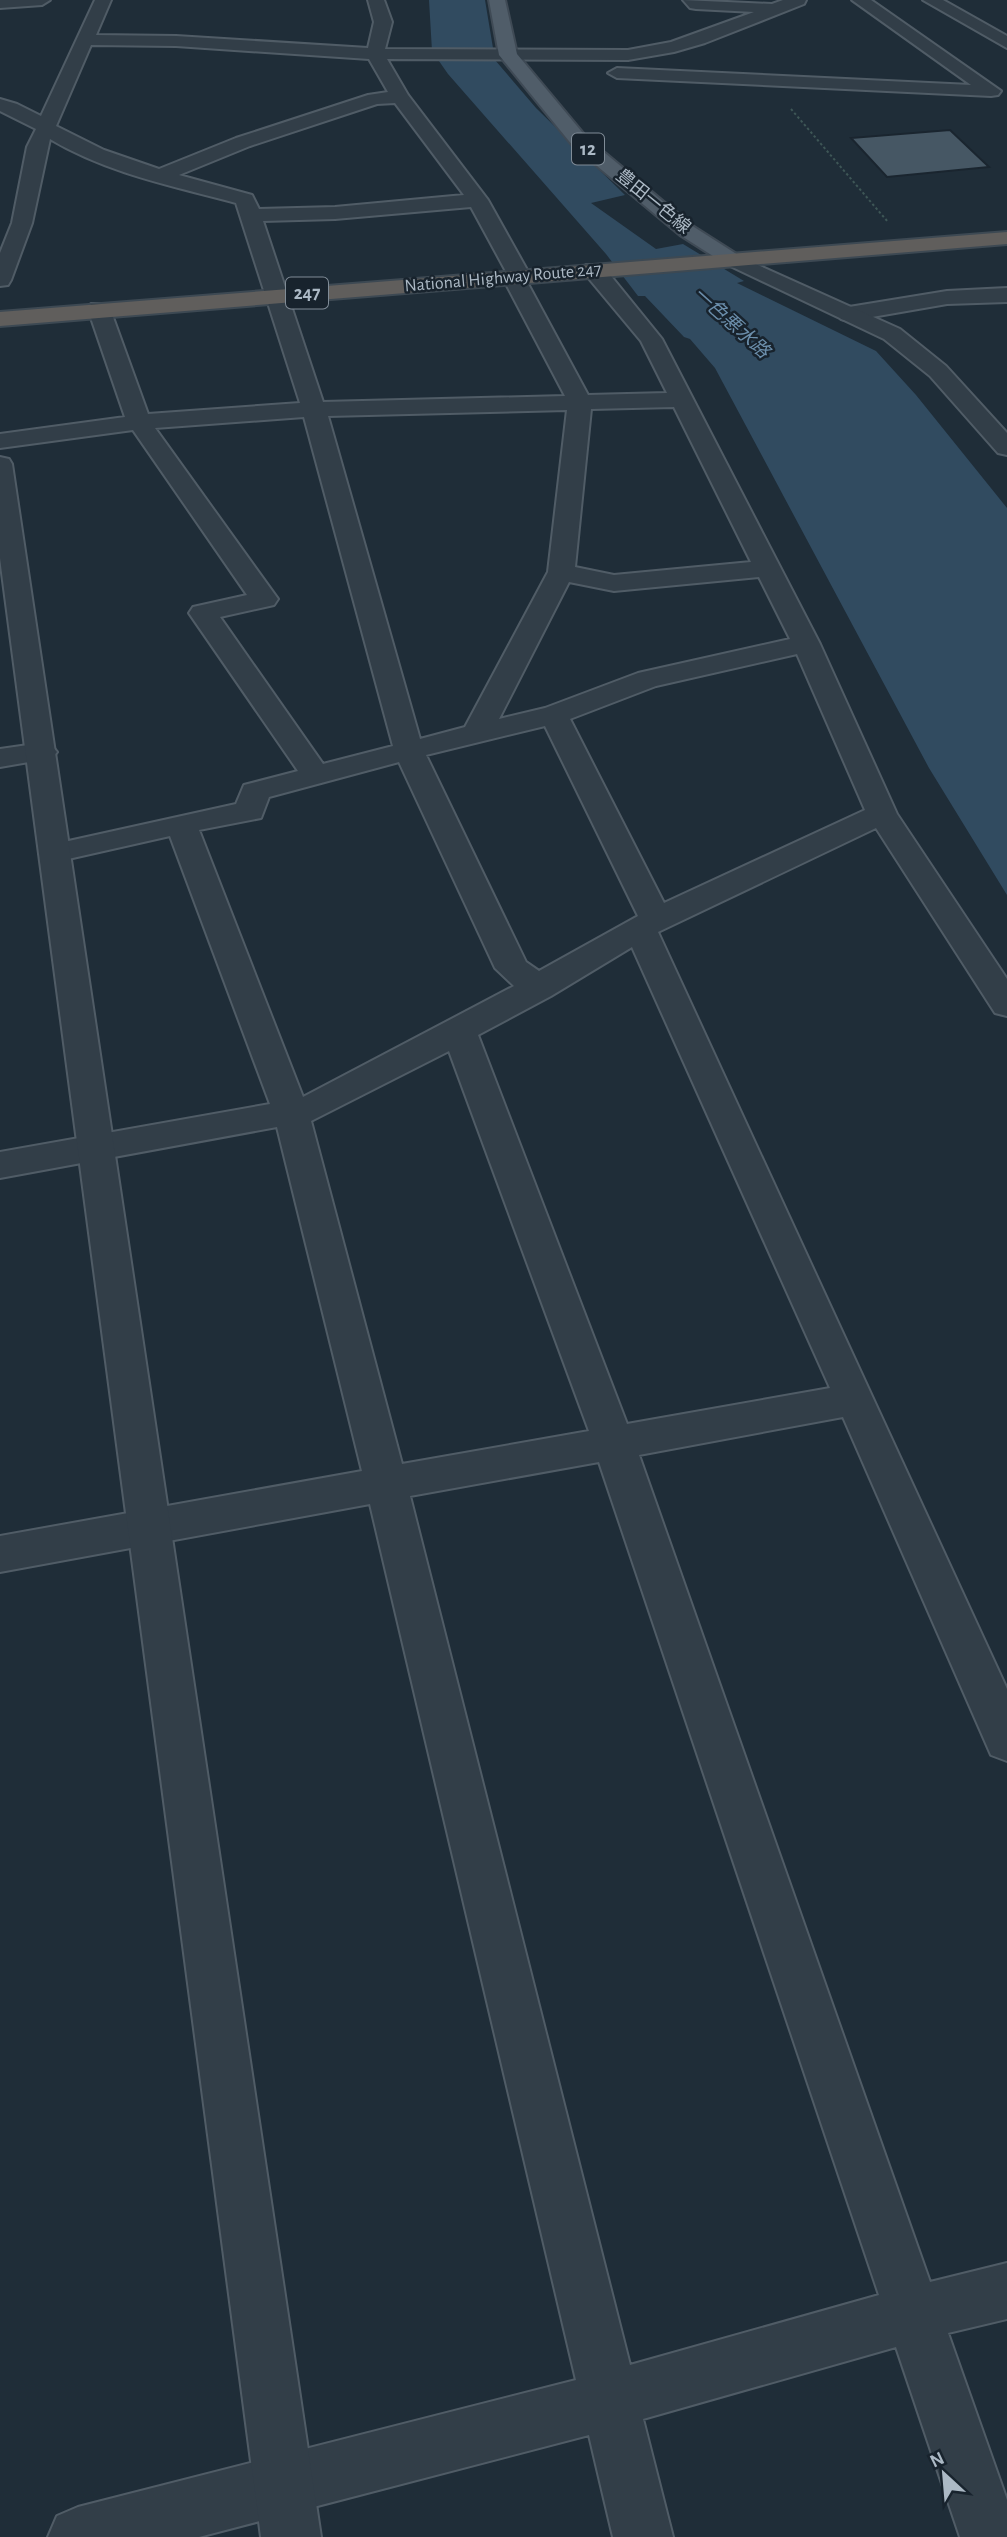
<svg xmlns="http://www.w3.org/2000/svg" width="1007" height="2537" viewBox="0 0 1007 2537" font-family="'Alegreya Sans','Noto Sans JP',sans-serif">
	<style>
		.water { fill: #314b60 }
		.building { fill: #465764; stroke: #1a252f; stroke-width: 2 }
		.lines { fill: none; stroke-linecap: round; stroke-linejoin: round }
		.minor-casing { stroke: #505c66; stroke-width: 4 }
		.tertiary-casing { stroke: #505c66; stroke-width: 4 }
		.primary-casing { stroke: #3f4a55; stroke-width: 4 }
		.trunk-casing { stroke: #3d4953; stroke-width: 4 }
		.path { stroke: #3e5656; stroke-width: 2; stroke-dasharray: 2.5 2.5; stroke-linecap: butt }
		.minor { fill: #323e48; fill-rule: evenodd }
		.tertiary { fill: #323e48; fill-rule: evenodd }
		.primary { fill: #505d69; fill-rule: evenodd }
		.trunk { fill: #605e5c; fill-rule: evenodd }
		.labels { text-anchor: middle; dominant-baseline: central; stroke-width: 5; stroke-linejoin: round; paint-order: stroke }
		.far-street-label { font-size: 18px; fill: #acb9c5; stroke: #18232d }
		.shield { fill: #18232d; stroke: #808c97; stroke-width: 2 }
		.shield-label { font-size: 19px; font-weight: bold; fill: #acb9c5 }
		.far-water-label { font-size: 19px; font-style: italic; fill: #6b8eab; stroke: #18232d }
	</style>
	<rect width="100%" height="100%" fill="#1f2d38"/>
	<polygon class="water" points="429,0 485,0 495,60 536,108 625,195 591,203 656,249 683,244 744,281 737,283 876,351 916,395 1007,508 1007,895 929,768 715,368 690,339 684,337 645,296 638,296 606,254 448,74 432,51"/>
	<polygon class="building" points="950,130 989,167 887,177 851,138"/>
	<g class="lines">
		<g class="minor-casing">
			<g id="minor">
				<polygon points="0,0 50,0 42,5 0,8"/>
				<path d="M95,0H111L96,35L176,36L368,48L374,22L368,0H384L392,22L385,49L628,50L671,42L754,12L696,9L690,8L683,0L772,4L783,0H806L804,4L705,43L674,52L628,60L387,59L408,95L488,200L531,277L527,282L588,395L667,393L641,341L586,275L583,270L586,265H602L662,339L820,644L897,814L1007,979V1016L995,1013L876,828L658,932L1007,1689V1761L991,1755L843,1417L639,1455L930,2282L1007,2263V2319L948,2333L1007,2500V2537H960L896,2347L643,2419L673,2537H613L589,2435L199,2537H48L57,2516L78,2507L576,2380L370,1504L0,1572V1536L362,1471L277,1127L0,1178V1152L270,1104L170,836L55,862L44,860L39,853L44,846L55,844L236,804L244,785L298,771L189,613L193,607L247,595L133,430L0,448V434L125,417L88,309L91,304H107L110,309L148,414L300,403L236,203C173,186 107,173 50,139L32,223L11,280L8,285L0,286V253L12,223L27,147L36,129L0,111V99L17,104L41,116ZM91,45L176,46L369,59L388,92L368,95L236,138L159,169L104,150L56,126ZM395,103L464,195L335,207L259,209L252,195L179,175L250,146L377,104ZM471,207L509,277L505,282L565,396L323,402L263,221L335,219ZM674,407L751,562L614,575L575,567L591,409ZM567,410L548,572L465,727L420,739L328,416ZM304,417L393,746L323,764L220,617L274,605L278,599L155,428ZM759,577L790,639L638,673L545,708L499,719L569,582L614,591ZM797,654L865,810L664,903L570,719L656,686ZM545,726L638,916L539,971L526,962L426,755ZM399,762L495,968L514,986L303,1097L199,830L261,818L269,797ZM632,947L830,1388L627,1424L478,1035L551,996ZM449,1051L589,1431L402,1464L311,1121ZM599,1462L879,2295L630,2365L410,1496Z"/>
				<polygon points="852,0 871,0 1001,91 998,95 991,96 617,78 608,73 617,68 971,85"/>
				<polygon points="923,0 943,0 1007,36 1007,48"/>
				<polygon points="1007,288 1007,302 947,304 849,321 841,319 838,314 841,309 849,307 947,291"/>
				<polygon points="42,743 52,746 57,752 52,758 0,767 0,749"/>
			</g>
		</g>
		<g class="tertiary-casing">
			<g id="tertiary">
				<polygon points="731,253 900,329 946,366 1007,433 1007,455 998,453 930,376 884,339 724,263 720,259 724,255"/>
				<polygon points="0,457 9,459 12,464 321,2537 261,2537 0,558"/>
			</g>
		</g>
		<g class="primary-casing">
			<polygon id="primary" points="489,0 505,0 517,54 587,138 694,227 738,255 742,259 738,263 724,263 680,235 573,146 499,55"/>
		</g>
		<g class="trunk-casing">
			<polygon id="trunk" points="1007,232 1007,244 0,326 0,312"/>
		</g>
		<polyline class="path" points="791,109 888,222"/>
		<use href="#minor" class="minor"/>
		<use href="#tertiary" class="tertiary"/>
		<use href="#primary" class="primary"/>
		<use href="#trunk" class="trunk"/>
	</g>
	<g class="labels">
		<g class="far-street-label">
			<text transform="translate(653 202) rotate(39)">豊田一色線</text>
			<text transform="translate(503 278) rotate(-5)">National Highway Route 247</text>
		</g>
		<g class="shield">
			<rect x="572" y="133.5" width="32" height="31" rx="5"/>
			<rect x="286" y="277.5" width="42" height="31" rx="5"/>
		</g>
		<g class="shield-label">
			<text x="588" y="149">12</text>
			<text x="307" y="293">247</text>
		</g>
		<g class="far-water-label">
			<text transform="translate(731 323) rotate(42)">一色悪水路</text>
		</g>
	</g>
	<g transform="translate(944 2474) rotate(334)" stroke="#18232d" stroke-width="5" paint-order="stroke">
	<path d="M0-5L12 26L0 18L-12 26Z" fill="#acb9c5"/>
	<text y="-10" font-size="19" font-weight="bold" text-anchor="middle" fill="#acb9c5">N</text>
	</g>
</svg>
